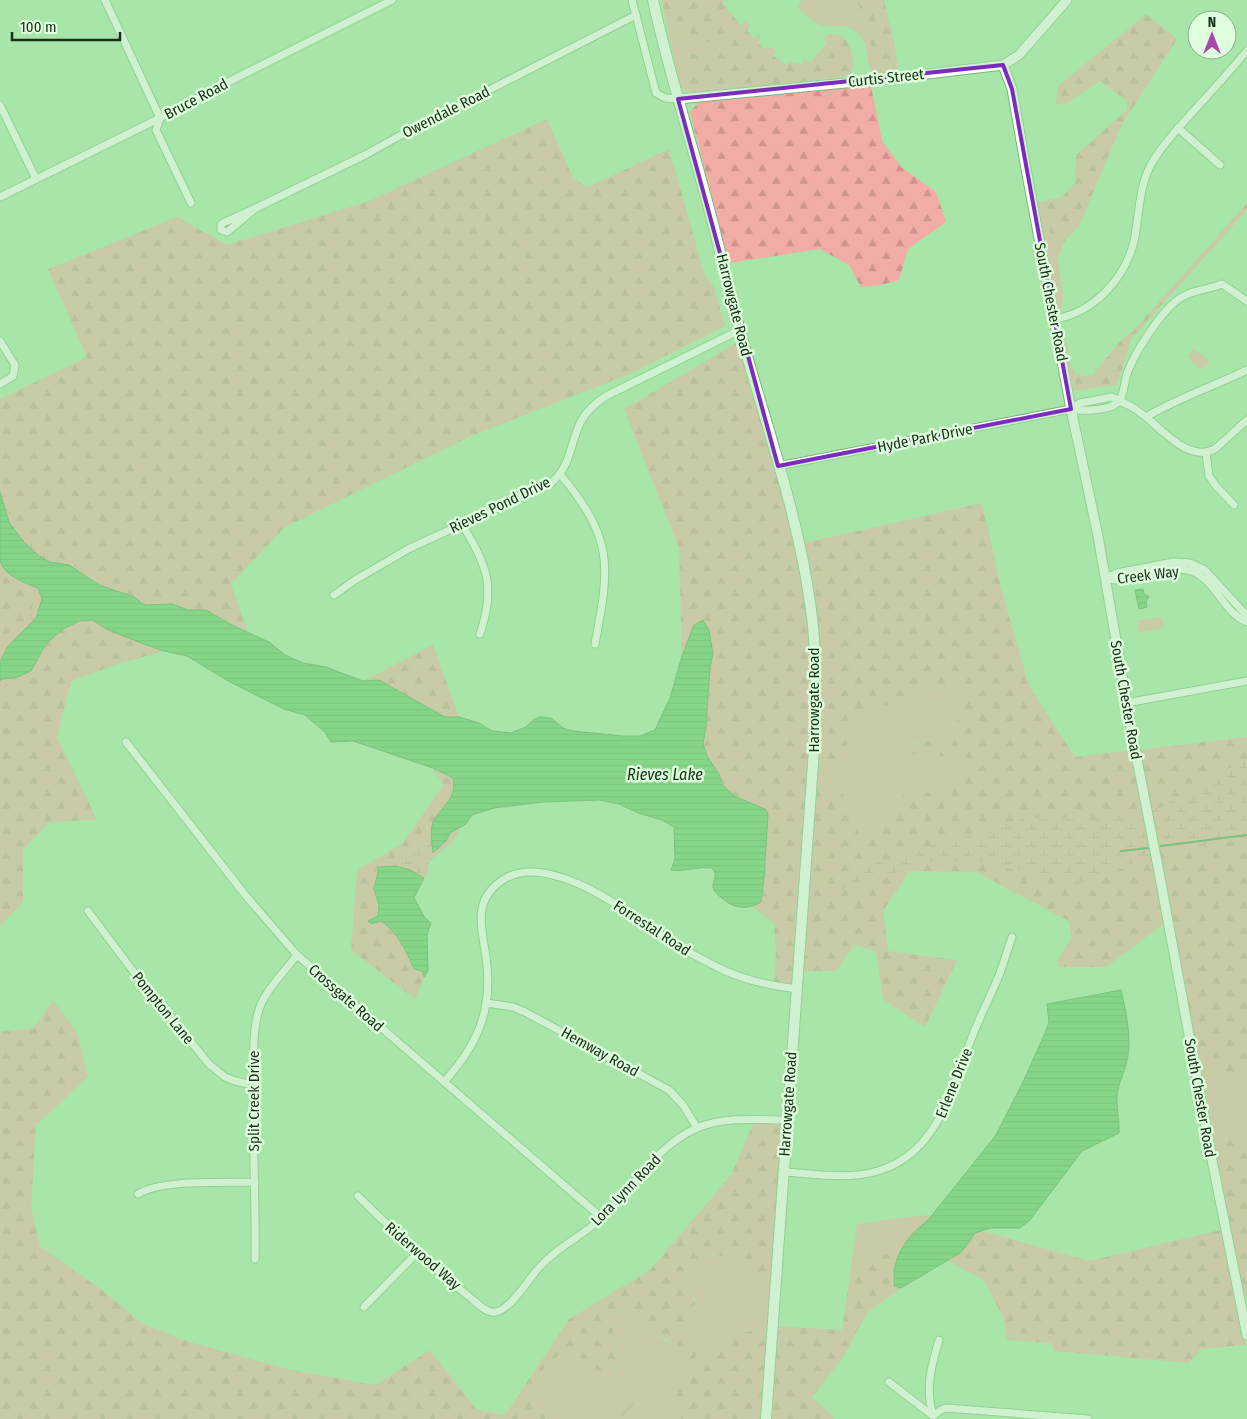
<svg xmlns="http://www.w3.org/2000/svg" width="1247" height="1419" viewBox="0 0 1247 1419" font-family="'Fira Sans Condensed',sans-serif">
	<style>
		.green { fill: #f1aca5 }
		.forest { fill: url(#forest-firs) }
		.wetland { fill: url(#wetland-marsh) }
		.garden { fill: url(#garden-furrows) }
		.water { fill: url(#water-rules); stroke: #47984d }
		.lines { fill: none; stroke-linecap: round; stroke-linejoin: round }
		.stream { stroke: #47984d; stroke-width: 2 }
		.minor-casing { stroke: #7ab67b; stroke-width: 9 }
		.tertiary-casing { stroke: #7ab67b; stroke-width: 11 }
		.secondary-casing { stroke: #7ab67b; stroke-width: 12 }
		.minor { stroke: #fff; stroke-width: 7 }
		.tertiary { stroke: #fff; stroke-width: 9 }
		.secondary { stroke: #fff; stroke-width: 10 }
		.marked { fill: none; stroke: #7b2cbf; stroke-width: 4; stroke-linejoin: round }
		.labels { text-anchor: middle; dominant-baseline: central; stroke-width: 5; stroke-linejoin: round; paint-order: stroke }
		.street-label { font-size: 15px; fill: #173018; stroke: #defede }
		.water-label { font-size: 16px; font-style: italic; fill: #0c3611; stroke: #defede }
	</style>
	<defs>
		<pattern id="forest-firs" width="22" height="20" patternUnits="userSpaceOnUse" patternTransform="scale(1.25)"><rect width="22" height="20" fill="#f1aca5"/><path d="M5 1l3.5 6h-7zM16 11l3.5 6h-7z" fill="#ce948d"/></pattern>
		<pattern id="wetland-marsh" width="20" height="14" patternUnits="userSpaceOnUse" patternTransform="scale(1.25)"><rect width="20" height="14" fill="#f1aca5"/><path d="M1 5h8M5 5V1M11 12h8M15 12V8" fill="none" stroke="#ce948d"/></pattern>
		<pattern id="garden-furrows" width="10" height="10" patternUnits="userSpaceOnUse" patternTransform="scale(1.25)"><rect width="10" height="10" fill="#f1aca5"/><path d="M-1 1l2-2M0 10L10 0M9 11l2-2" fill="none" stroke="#ce948d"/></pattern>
		<pattern id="water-rules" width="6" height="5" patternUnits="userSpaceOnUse" patternTransform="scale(1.25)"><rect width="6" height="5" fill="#5cc464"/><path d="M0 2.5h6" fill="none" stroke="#4ba051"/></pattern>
	</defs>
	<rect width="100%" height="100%" fill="#a7e5a8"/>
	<g class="green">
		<path d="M802,0H857L869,33L874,62L888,74L874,73C864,63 871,46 859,34C843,19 832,31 818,24C811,21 803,12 797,7L801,4L800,1Z"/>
		<polygon points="666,21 694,43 716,42 721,46 719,52 698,56 687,52 681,55 689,92 683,89 679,83"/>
		<polygon points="830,34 842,36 821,57 815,57 827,43 824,40 825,36"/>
		<polygon points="1044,201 1050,234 1055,242 1064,242 1058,259 1063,297 1061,320 1058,323 1035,203"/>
		<polygon points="1062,340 1067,343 1071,365 1076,374 1074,385 1078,390 1072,391"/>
		<polygon points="1194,349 1208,359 1209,364 1203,366 1204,368 1200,369 1187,357"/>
		<polygon points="1162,617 1164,628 1139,633 1137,621"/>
		<polygon points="957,689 963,701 952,736 909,743 911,754 970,758 975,765 937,796 915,786 907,788 879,833 859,835 840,788 817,788 819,762 836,759 852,738 860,712 897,703 922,690"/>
		<polygon points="1201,1069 1223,1076 1247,1074 1247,1141 1243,1136 1214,1140"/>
		<polygon points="923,1215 942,1220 917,1244 897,1249 850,1274 857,1224"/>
		<path d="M721,1256L737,1261L749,1269L760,1281L775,1284L772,1328L711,1347L702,1355L678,1405L681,1419H549L537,1410L529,1398L544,1368L564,1350L573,1351L607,1377L617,1372C618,1349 617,1338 608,1317C619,1308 638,1306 646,1319C649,1323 650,1329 654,1332C665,1345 685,1347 700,1349C691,1337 687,1326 684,1311L697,1302C688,1287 679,1279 689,1261Z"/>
	</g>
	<g class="forest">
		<path d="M662,0H726L722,3L741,25L745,22L750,25L747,31L754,38L760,35V39L758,42L764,48H773L776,51L773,56L787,65L790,62L801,64L805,59L811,62L815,57H821L842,36C850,41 857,65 851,73C849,76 847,76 844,77L697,93L689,92L681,55L687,52L698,56L719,52L721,46L716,42L694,43L666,21Z"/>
		<polygon points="857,0 884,0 895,46 898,73 888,74 874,62 869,33"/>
		<polygon points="1146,14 1177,39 1122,124 1079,226 1064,242 1055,242 1050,234 1044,201 1062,197 1075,183 1076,155 1127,110 1127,101 1100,81 1067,103 1056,104 1058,86"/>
		<polygon points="871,86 882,141 901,167 936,192 946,222 908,249 899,280 881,285 861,287 849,265 820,249 729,263 690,112 700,101"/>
		<polygon points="547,119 573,178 588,187 669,149 705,276 714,287 725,326 627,375 471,436 285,527 231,584 248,633 206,610 188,610 172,604 144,605 134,597 99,585 86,575 50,562 23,541 9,522 0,492 0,399 87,357 48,269 177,217 227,245 369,201"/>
		<polygon points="1247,203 1247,210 1131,339 1117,385 1078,390 1074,385 1076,374 1084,376 1093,374 1123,338 1132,332"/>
		<polygon points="742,340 796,531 815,654 797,989 774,986 776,951 774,923 753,907 761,902 764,878 768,814 765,809 734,796 721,784 719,774 707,756 703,743 706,726 710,667 713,654 694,626 682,656 679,548 624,409"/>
		<polygon points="982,503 1001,588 1029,686 1075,757 1132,750 1167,921 1106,967 1059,967 1058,960 1071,938 1069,921 976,872 910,871 883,911 888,951 957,960 925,1027 883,999 876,951 854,945 836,971 803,971 817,788 840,787 859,835 879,833 907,788 915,786 937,796 975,765 970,758 910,754 909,744 952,736 963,701 957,689 922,690 897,703 860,712 852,738 836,759 819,762 818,637 804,543"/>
		<polygon points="0,561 38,588 36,618 8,646 0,662"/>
		<polygon points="93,620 106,629 164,651 118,664 71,681 57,737 97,820 49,822 23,850 23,902 0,926 0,681 41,655 46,644 63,629 79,621"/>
		<polygon points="433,645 459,717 445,717 379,680 363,681"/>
		<polygon points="1247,737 1247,1074 1223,1076 1201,1069 1138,750"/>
		<path d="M433,768L453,778L454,786L448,803L433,822L427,873L424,879C412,867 396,866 379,867C378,874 375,880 375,887C373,904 385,907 371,924L381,921C398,933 405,951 414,969L422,971L424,977L415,999L351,950L357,870L403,843L443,785Z"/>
		<path d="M53,1001L77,1032L88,1077L36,1125L31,1208L40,1246L102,1290L140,1322L183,1340L291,1370L375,1385L430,1350L477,1410L505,1415L569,1319L650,1270L731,1175L755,1120H787L775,1284L760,1281L749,1269L737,1261L721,1256L689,1261C679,1279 688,1287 697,1303L684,1312C687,1326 691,1337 700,1349L694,1359L682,1367L675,1360L680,1347L654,1333L645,1317L634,1310L615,1311L609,1317C616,1337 620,1356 615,1378C595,1376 584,1353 564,1350L544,1368L529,1398L537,1410L549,1419H0V1031L33,1029Z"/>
		<polygon points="1243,1136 1247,1141 1247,1298 1243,1293 1214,1140"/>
		<polygon points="975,1229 1089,1261 1225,1229 1247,1345 1201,1349 1189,1363 1053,1351 1052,1343 1007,1340 1003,1317 984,1280 946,1260 911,1281 868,1312 841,1360 812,1397 835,1419 771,1419 775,1362 776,1326 842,1330 850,1274 897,1249"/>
		<path d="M772,1328L766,1419H681L678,1405L667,1400L666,1388C686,1371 709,1344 733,1335C746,1331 759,1330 772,1328Z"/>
	</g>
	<g class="wetland">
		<polygon points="0,474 16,531 46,553 66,560 99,585 61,597 31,671 22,675 0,691 0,662 8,646 28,620 36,596 0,573"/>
		<polygon points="1247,758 1247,839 1170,847 1086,884 980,862 929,862 824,896 878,862 1026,818 1105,819 1162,807"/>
		<polygon points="457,825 460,832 451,843 429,862 427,873 424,879 417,880 396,869 401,865 403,856 420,840 436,830"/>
	</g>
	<polygon class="garden" points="628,1402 637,1405 638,1408 629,1417 620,1417 619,1415"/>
	<g class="water">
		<path d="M0,492L9,522L23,541L38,555L50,562L69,565L99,585L134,597L144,605L172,604L188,610H206L234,626L269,642L285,655L303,663L326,667L363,681L379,680L445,717H459L479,723L492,731L511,733L526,727L533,720L539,717L551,718L563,728L573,731L623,736H640L655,730L670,698L682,656L694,625L703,620L709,630L713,654L710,667L706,726L703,744L707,756L719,774L722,784L734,796L765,809L768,814L764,878L761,902C748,910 734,909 722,898C719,896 715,893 714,890C710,882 720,877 712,868C698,866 685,872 671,870L675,859L674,827L662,820L638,813L619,804L600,800L543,802L494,808L472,815L466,824L450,833L446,841L433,853C432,843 429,829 434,820C443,805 457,799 453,778L433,768L353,741L331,742L325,732L305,715L284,709L230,682L187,656L164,651L141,643L106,629L93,620L79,621L63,629L46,644L31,671L15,678L2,679L0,681V662L8,646L36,618L42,599L38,588C23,582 6,577 0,561Z"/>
		<polygon points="1143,589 1144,594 1149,597 1146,601 1147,607 1139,609 1135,590"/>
		<path d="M396,866L410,870L424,878L414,898L425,918L431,923L427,935L428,971L424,977L422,971L414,969C406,951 398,932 381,921L371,924L368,921L378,916L379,905L374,889L379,867Z"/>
		<path d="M1121,990C1126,1011 1131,1035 1128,1056C1126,1069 1119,1081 1117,1094C1116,1107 1120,1120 1119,1133L1082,1151L1030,1220L1020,1228H991L975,1233L969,1242L960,1253L901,1288L894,1286C895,1279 893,1272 895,1266C900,1245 913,1232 929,1219L996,1135L1023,1082L1046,1031L1049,1022L1047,1004Z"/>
	</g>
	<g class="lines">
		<g class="stream">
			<polyline points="1161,846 1247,835"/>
			<polyline points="1121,851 1148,848"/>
		</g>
		<g class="minor-casing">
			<g id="minor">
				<polyline points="105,0 160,118 156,130 191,203"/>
				<polyline points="632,0 656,93 665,98 678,99"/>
				<polyline points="0,105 36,179"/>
				<polyline points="1178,128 1220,165"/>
				<polyline points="0,197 160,118 212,90 392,0"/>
				<polyline points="256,208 223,223 221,225 221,230 227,232 256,208 365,155 401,135 636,15"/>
				<path d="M1055,319C1093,313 1125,279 1134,241C1140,213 1138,186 1153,161C1166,140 1183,123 1199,105C1215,88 1231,69 1247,51"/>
				<polyline points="0,341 15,365 13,376 0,384"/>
				<path d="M1071,409L1080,403L1112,397L1134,408L1146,417C1178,398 1214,386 1247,370"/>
				<path d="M1146,417C1164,432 1192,464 1216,448L1247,420"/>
				<polyline points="1206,453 1209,476 1216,486 1234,505"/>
				<path d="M778,466L1071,409C1083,411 1112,411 1119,401C1125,393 1124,380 1128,371C1136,351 1159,315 1176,301C1191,289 1205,291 1222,284L1247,301"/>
				<path d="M560,474C614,539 610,565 595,644"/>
				<path d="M462,524C487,566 496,586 480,634"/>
				<polyline points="1105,578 1117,573 1173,562 1190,563 1205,570 1247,616"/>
				<path d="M1106,578C1109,579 1113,580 1117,580C1142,581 1169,562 1194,572C1216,582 1224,613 1247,622"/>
				<path d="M334,595L355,580L410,548L550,484C570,467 569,450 578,428C583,414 594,404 606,396L740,330"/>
				<polyline points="1126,703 1247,681"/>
				<polyline points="126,742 246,896 297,955 602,1218"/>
				<polyline points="88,911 133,971 209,1064 225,1077 235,1081 253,1085"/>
				<polyline points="486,1003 513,1007 525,1012 669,1090 683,1105 697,1128"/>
				<path d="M444,1082C464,1060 482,1033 486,1003C489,988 488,972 486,957C482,928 472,902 501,881C547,848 629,913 667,939C683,950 700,958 717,967C743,980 768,985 797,989"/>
				<path d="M784,1172C815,1174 848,1180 878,1171C940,1153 952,1085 974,1032C982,1012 992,993 1000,973C1004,961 1008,949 1012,937"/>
				<path d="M138,1194C162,1179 225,1183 255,1182"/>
				<path d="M358,1196C393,1231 429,1264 467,1295C474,1300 483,1311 492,1312C507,1315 528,1280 537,1270C555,1248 581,1237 602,1218C634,1189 655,1146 697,1128C724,1116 758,1120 787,1120"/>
				<path d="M255,1259C256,1198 252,1137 254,1076C254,1053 252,1026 261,1004C269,986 285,971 297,955"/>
				<polyline points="364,1307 418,1252"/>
				<polyline points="889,1382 933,1416 941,1410 946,1408 1088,1419"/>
				<path d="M933,1415C925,1388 931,1367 939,1340"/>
			</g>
		</g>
		<g class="tertiary-casing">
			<g id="tertiary">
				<polyline points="1003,65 1012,89 1026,169 1071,409 1098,536 1133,739 1159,872 1213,1165 1247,1335"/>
				<polyline points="678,99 877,80 1003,65 1019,55 1067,0"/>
			</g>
		</g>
		<g class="secondary-casing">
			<path id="secondary" d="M653,0C667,66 688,130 705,194C719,243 729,293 743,342C767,428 798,515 810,603C817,647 816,692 815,736L766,1419"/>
		</g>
		<use href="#minor" class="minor"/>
		<use href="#tertiary" class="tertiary"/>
		<use href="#secondary" class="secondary"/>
	</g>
	<path d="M0 0H1247V1419H0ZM1003,65L1012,89L1071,409L778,466L678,99Z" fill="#a7e5a8" fill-opacity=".55" fill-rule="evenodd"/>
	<path class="marked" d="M1003,65L1012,89L1071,409L778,466L678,99Z"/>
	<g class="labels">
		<g class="street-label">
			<text transform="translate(886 78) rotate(-6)">Curtis Street</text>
			<text transform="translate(196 99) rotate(-28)">Bruce Road</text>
			<text transform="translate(446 112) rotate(-27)">Owendale Road</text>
			<text transform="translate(1051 302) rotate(79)">South Chester Road</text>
			<text transform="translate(734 305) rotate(76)">Harrowgate Road</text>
			<text transform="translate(925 438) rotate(-11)">Hyde Park Drive</text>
			<text transform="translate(500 505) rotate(-26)">Rieves Pond Drive</text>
			<text transform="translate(1148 575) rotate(-7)">Creek Way</text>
			<text transform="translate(814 700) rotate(-90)">Harrowgate Road</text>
			<text transform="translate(1126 700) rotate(80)">South Chester Road</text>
			<text transform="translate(652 928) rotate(33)">Forrestal Road</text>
			<text transform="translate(346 998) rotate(41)">Crossgate Road</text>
			<text transform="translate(163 1008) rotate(51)">Pompton Lane</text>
			<text transform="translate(600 1052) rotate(29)">Hemway Road</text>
			<text transform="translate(954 1083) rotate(-68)">Erlene Drive</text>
			<text transform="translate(1200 1098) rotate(80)">South Chester Road</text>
			<text transform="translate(254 1101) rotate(-90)">Split Creek Drive</text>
			<text transform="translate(788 1104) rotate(-86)">Harrowgate Road</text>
			<text transform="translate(626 1190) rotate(-46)">Lora Lynn Road</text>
			<text transform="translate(423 1256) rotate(41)">Riderwood Way</text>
		</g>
		<g class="water-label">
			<text x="665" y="774">Rieves Lake</text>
		</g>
	</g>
	<g transform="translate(1212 35)"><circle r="24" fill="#defede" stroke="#8eac8f"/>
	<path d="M0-4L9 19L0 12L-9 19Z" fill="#a848af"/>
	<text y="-8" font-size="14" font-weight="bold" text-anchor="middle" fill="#173018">N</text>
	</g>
	<path d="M12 32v8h108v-8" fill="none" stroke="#173018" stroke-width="2.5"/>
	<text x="20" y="32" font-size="15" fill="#173018" stroke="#defede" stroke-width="4" paint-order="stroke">100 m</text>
</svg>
